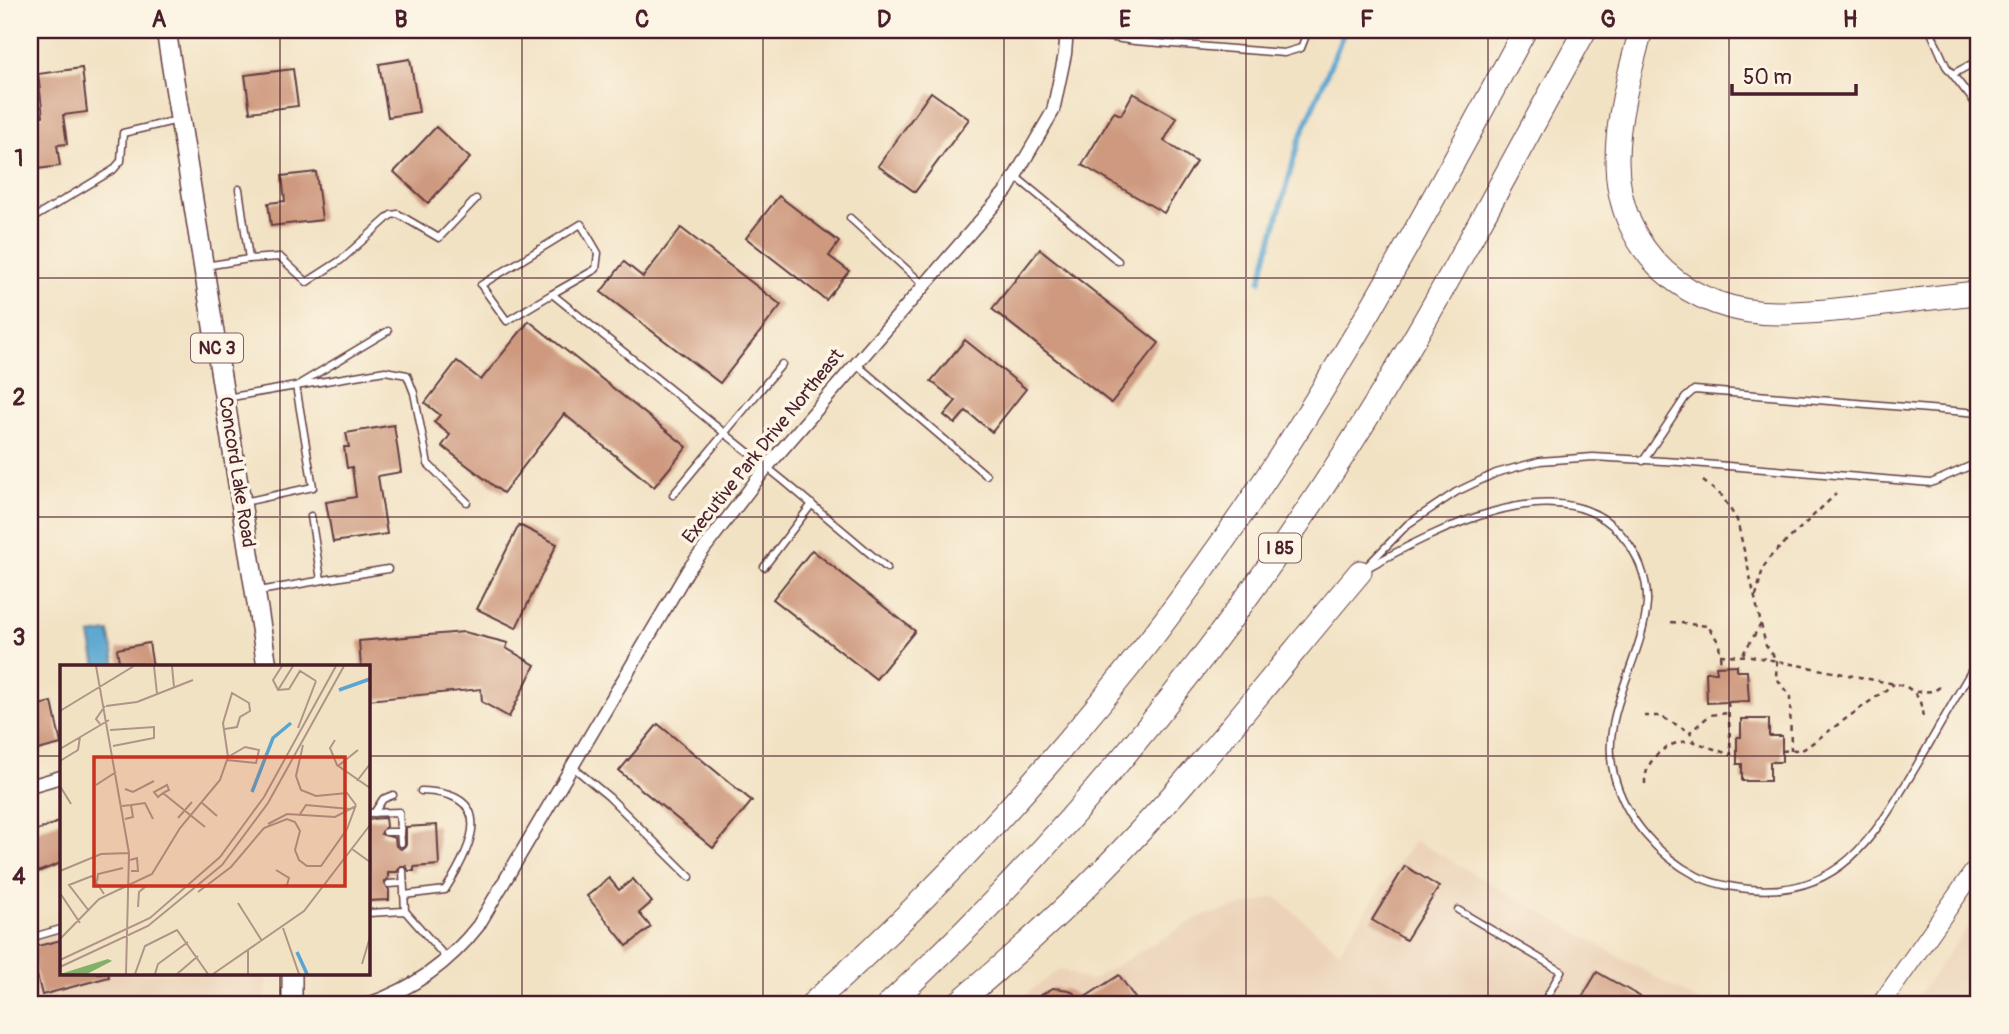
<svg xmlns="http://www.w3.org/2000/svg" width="2009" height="1034" viewBox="0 0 2009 1034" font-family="Pangolin,sans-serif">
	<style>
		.built { fill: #ebd2b8 }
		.water { fill: #57a5d0; stroke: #50627e; stroke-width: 2 }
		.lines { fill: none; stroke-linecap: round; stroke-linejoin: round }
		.stream { stroke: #57a5d0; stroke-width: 5 }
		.building { fill: #ce997e }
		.lane-casing { stroke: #633c42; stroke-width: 9 }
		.street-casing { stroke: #633c42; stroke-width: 15 }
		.secondary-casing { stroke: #633c42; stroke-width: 20 }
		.primary-casing { stroke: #633c42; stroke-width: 22 }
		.highway-casing { stroke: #633c42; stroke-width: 25 }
		.path { stroke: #633c42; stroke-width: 2.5; stroke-dasharray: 5 5; stroke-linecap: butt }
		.lane { stroke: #fff; stroke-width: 6 }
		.street { stroke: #fff; stroke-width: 12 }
		.secondary { stroke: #fff; stroke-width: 18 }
		.primary { stroke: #fff; stroke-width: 19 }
		.highway { stroke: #fff; stroke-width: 23 }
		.grid { fill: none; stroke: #4a1f2b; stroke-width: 2; stroke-opacity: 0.55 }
		.labels { text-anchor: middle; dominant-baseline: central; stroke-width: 7; stroke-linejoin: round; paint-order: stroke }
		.shield { fill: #fcf5e5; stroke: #7f5f63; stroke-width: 2 }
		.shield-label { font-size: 18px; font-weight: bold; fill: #4a1f2b }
		.street-label { font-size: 19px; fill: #4a1f2b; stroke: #fcf5e5 }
		.inset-river { fill: none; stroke: #57a5d0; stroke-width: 3.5 }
		.inset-road { fill: none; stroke: #af9487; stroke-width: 2 }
		.view { fill: #c8321e; fill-opacity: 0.15; stroke: #c8321e; stroke-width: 3.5 }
		.inset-edge { fill: none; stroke: #4a1f2b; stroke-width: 3.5 }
		.neatline { fill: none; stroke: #4a1f2b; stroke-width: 2.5 }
		.grid-label { font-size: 23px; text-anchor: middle; font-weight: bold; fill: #4a1f2b }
	</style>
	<rect width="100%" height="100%" fill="#fcf5e5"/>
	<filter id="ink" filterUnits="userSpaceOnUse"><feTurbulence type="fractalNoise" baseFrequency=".0143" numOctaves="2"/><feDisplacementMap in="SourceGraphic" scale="14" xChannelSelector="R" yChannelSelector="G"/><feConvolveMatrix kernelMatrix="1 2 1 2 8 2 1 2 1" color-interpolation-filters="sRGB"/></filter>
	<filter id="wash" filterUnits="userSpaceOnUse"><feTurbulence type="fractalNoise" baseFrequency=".00686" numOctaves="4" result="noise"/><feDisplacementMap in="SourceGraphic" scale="28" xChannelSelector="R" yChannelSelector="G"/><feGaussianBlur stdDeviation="1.57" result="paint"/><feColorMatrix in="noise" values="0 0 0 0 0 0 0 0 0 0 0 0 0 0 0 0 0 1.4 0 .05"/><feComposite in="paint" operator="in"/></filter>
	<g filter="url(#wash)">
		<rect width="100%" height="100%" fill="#f2e2c4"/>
		<g class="built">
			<polygon points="1414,840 1703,1004 1017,1004 1018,1000 1060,969 1090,981 1199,917 1276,897 1339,951"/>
			<polygon points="1979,911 1979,1004 1912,1004"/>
			<polygon points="61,927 61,973 267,973 266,1002 30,1004 30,936"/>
		</g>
		<polygon class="water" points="109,632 116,666 96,666 90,635"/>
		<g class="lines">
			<polyline class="stream" points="1260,281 1299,141 1345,30"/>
		</g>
		<g id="blocks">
			<g class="building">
				<polygon points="410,59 419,112 388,117 379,64"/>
				<polygon points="82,68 87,112 63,115 67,144 57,145 60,166 30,170 30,118 43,116 38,74"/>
				<polygon points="293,69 298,106 250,112 245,75"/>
				<polygon points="931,92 969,119 915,192 878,166"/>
				<polygon points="1133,93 1177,118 1164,141 1196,162 1164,213 1082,165 1114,112 1121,115"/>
				<polygon points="436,127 470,158 428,203 394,172"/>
				<polygon points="316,172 322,220 271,226 268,203 285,201 282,176"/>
				<polygon points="779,196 839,242 829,256 849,271 826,300 746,238"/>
				<polygon points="681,228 781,305 720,383 601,292 624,262 643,277"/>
				<polygon points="1040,249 1159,343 1111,403 992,309"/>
				<polygon points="529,321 687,447 654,487 564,414 503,493 442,446 450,435 434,422 440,415 425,403 457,361 481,380"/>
				<polygon points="965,340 1026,389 992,432 966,411 955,424 944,415 956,401 931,381"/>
				<polygon points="394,425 401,472 378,476 387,534 333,542 326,502 356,497 352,467 347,468 344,447 349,447 346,433"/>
				<polygon points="519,525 557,544 516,628 477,609"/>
				<polygon points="812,550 915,631 876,679 773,599"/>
				<polygon points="464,632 508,643 506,648 535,665 509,717 482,702 481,689 368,700 368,667 361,667 359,641"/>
				<polygon points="149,643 153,667 120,667 117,649"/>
				<polygon points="1737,665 1737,671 1747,671 1749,701 1707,703 1706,672 1717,672 1716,666"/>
				<polygon points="52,702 61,744 30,752 30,707"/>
				<polygon points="1741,719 1769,719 1769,736 1782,736 1782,762 1770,762 1770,781 1742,781 1742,764 1737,764 1737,737 1741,737"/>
				<polygon points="658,724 752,801 713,848 619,771"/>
				<polygon points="385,818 386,826 381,834 395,838 396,846 401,849 406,845 406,827 437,825 439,865 414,867 414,871 409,871 406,866 401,866 397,872 388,872 388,878 384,882 389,890 389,900 368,901 368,819"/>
				<polygon points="61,821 61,863 30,875 30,833"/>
				<polygon points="1405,866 1439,887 1406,940 1372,920"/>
				<polygon points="609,878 619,890 633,879 652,902 639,913 651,927 627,946 587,896"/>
				<polygon points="61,940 61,973 108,973 109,977 42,995 30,948"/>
				<polygon points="1597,972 1653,1004 1578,1004"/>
				<polygon points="1119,975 1139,1004 1026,1004 1053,988 1069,990 1082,999"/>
			</g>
		</g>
	</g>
	<g filter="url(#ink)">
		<use href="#blocks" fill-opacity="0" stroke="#633c42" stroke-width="2"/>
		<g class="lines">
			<g class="lane-casing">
				<g id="lane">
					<polyline points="1930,30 1946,66 1979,108"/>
					<polyline points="1067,31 1135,41 1284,53 1301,48 1308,30"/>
					<polyline points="1953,74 1979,60"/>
					<polyline points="1015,176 1118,261"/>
					<polyline points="850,218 924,285"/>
					<polyline points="30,220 113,170 121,161 123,133 178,120"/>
					<polyline points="249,259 280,257 307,282 341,260 391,215 398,214 439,238 476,199"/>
					<polyline points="205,266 249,259 239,189"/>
					<polyline points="552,294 596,269 598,253 581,224 481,285 507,321 552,294 784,481 887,568"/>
					<polyline points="856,364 986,475"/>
					<polyline points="301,383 388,331"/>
					<polyline points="296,386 385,371 407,375 414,393 428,464 467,502"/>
					<polyline points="226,398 296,386 313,487 244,502"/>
					<polyline points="1643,461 1685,398 1694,390 1979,413"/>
					<polyline points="673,495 782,364"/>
					<polyline points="311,516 321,580"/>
					<polyline points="1367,566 1408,524 1456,492 1496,473 1540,461 1593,457 1680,462 1931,483 1979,462"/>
					<polyline points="764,567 812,504"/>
					<path d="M1365,569C1431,533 1558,463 1621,534C1637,552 1648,578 1647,603C1643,660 1598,716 1614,775C1625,818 1658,856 1697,876C1712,884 1731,887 1749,889C1841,898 1876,834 1917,765C1938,729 1958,693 1979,658"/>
					<polyline points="259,591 388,569"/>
					<polyline points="573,767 609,797 690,877"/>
					<polyline points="368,813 399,812 401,843"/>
					<polyline points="374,813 383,799 393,795"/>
					<polyline points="386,832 400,832"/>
					<polyline points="403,871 405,911"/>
					<polyline points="389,884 403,883"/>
					<path d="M404,895L445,890C473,846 498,793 421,791"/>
					<polyline points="1458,910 1561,971 1543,1004"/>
					<polyline points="368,913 405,911 448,960"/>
					<polyline points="30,938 61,929"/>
				</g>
			</g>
			<g class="street-casing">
				<g id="street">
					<polyline points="30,786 61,777"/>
					<path d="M368,1004C413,989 449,963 478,926L688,570L766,468L1007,190L1053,111L1065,54L1067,30"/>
				</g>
			</g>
			<g class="secondary-casing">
				<polyline id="secondary" points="1881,1004 1979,864"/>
			</g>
			<g class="primary-casing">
				<g id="primary">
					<polyline points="166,30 267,666"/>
					<polyline points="292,1004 292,973"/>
				</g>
			</g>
			<g class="highway-casing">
				<g id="highway">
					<path d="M1641,30C1630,71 1617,117 1617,160C1617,252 1689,314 1779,313C1845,313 1913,298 1979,293"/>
					<path d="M812,1004C975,859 1130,680 1252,499C1354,349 1439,189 1525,30"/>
					<path d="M889,1004C1064,842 1218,652 1346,451C1433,315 1507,171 1585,30"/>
					<path d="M957,1004C1003,965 1049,925 1091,882C1188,786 1272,676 1360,572"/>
				</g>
			</g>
			<g class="path">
				<polyline points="1703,481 1722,496 1737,520 1766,646 1777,660 1776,677 1790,697 1791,751"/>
				<polyline points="1756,596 1763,568 1770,557 1836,494"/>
				<polyline points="1671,622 1708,626 1719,643 1721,666"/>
				<polyline points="1743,654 1761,624"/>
				<path d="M1720,655L1751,656L1905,686C1920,695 1922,704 1923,721"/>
				<polyline points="1916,692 1934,691 1943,685"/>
				<polyline points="1728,702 1731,755 1695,742 1690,732 1710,715 1729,713"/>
				<polyline points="1644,716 1660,716 1690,732"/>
				<polyline points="1782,751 1804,749 1894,684"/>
				<path d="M1645,784C1644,757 1671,738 1695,742"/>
			</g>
			<use href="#lane" class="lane"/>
			<use href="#street" class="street"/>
			<use href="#secondary" class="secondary"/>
			<use href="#primary" class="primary"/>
			<use href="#highway" class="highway"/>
		</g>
	</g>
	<path class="grid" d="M280,30V666M522,30V1004M763,30V1004M1004,30V1004M1246,30V1004M1488,30V1004M1729,30V1004M30,278H1979M30,517H1979M30,756H61M368,756H1979M280,973V1004"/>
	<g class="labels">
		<g class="shield">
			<rect x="191" y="333.5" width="52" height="29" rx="5"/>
			<rect x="1259" y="533.5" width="42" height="29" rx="5"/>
		</g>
		<g class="shield-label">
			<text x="217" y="348">NC 3</text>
			<text x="1280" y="548">I 85</text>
		</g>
		<g class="street-label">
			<text transform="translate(763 446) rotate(-51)">Executive Park Drive Northeast</text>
			<text transform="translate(237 472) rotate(81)">Concord Lake Road</text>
		</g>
	</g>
	<g transform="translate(60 665)">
		<rect width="310" height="310" fill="#f2e2c4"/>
		<path d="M48,294L52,296L27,309H0Z" fill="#83b069"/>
		<path class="inset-river" d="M279,25L310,14M192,127L213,73L231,58M237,287L247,309"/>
		<path class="inset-road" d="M36,1L69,188L66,309M94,1L97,29M112,1L114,22M222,1L213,15L218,25L229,24L240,6L256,16M218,25L233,1M46,41L77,37L133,15M0,46L74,1M40,59L36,54L45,41M238,63L256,16M50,65L94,62V73L53,81M275,75L270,83L277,100L310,123M243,80L236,111L241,125L256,131L287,128L296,140M0,84L49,55M167,95L196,98L199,85L185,82L168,92M0,96L18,85L20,72M278,101L298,85M297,116L310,99M36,120L56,107M0,121L11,139M65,124L73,127L94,116M103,128L109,125L107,120L94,127L98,132L103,128L145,162M141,137L157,151M71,140L85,138L93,154M62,141L71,140L73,152L65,154M240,149L246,140L290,144M118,153L132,137M208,159L227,149L275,152L296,141M204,163L227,154L235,157L240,166L235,185L239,195L247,201H261L287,164L296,140M292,184L310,197M70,195L77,193L78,206H71M216,205L229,213L227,220M0,206L41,189L69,188M37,216L38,209L63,203M138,227L171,202L204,163M0,228L20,258M178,238L202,276M78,242L79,227L85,222M29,246L9,220L32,211L44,229M223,263L239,309M0,274L39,234L92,209L120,163L160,115L168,92L163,58L172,28L189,38L190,46L180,52L177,62L165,64M0,295L90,253L160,192L204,132L276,1M302,299L310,272M0,302L88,261L162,200L208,138L284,1M75,309L85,281L117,265L148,309M95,309L98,299L128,277M117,309L138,291M153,309L244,246L310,160M188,309V285"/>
		<path class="view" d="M34,92H285V221H34Z"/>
		<rect width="310" height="310" class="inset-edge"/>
	</g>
	<rect width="2009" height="1034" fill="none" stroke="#fcf5e5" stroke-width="77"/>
	<path d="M1732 84v10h124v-10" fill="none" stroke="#4a1f2b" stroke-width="3.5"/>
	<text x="1743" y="84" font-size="21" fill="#4a1f2b" stroke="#fcf5e5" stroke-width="5" paint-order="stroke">50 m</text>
	<rect x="38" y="38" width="1932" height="958" class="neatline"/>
	<g class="grid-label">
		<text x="159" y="27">A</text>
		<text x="401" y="27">B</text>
		<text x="642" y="27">C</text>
		<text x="884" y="27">D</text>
		<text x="1125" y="27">E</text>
		<text x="1367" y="27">F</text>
		<text x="1608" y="27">G</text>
		<text x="1850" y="27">H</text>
		<text x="19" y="166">1</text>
		<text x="19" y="405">2</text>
		<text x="19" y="645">3</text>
		<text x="19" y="884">4</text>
	</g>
</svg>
